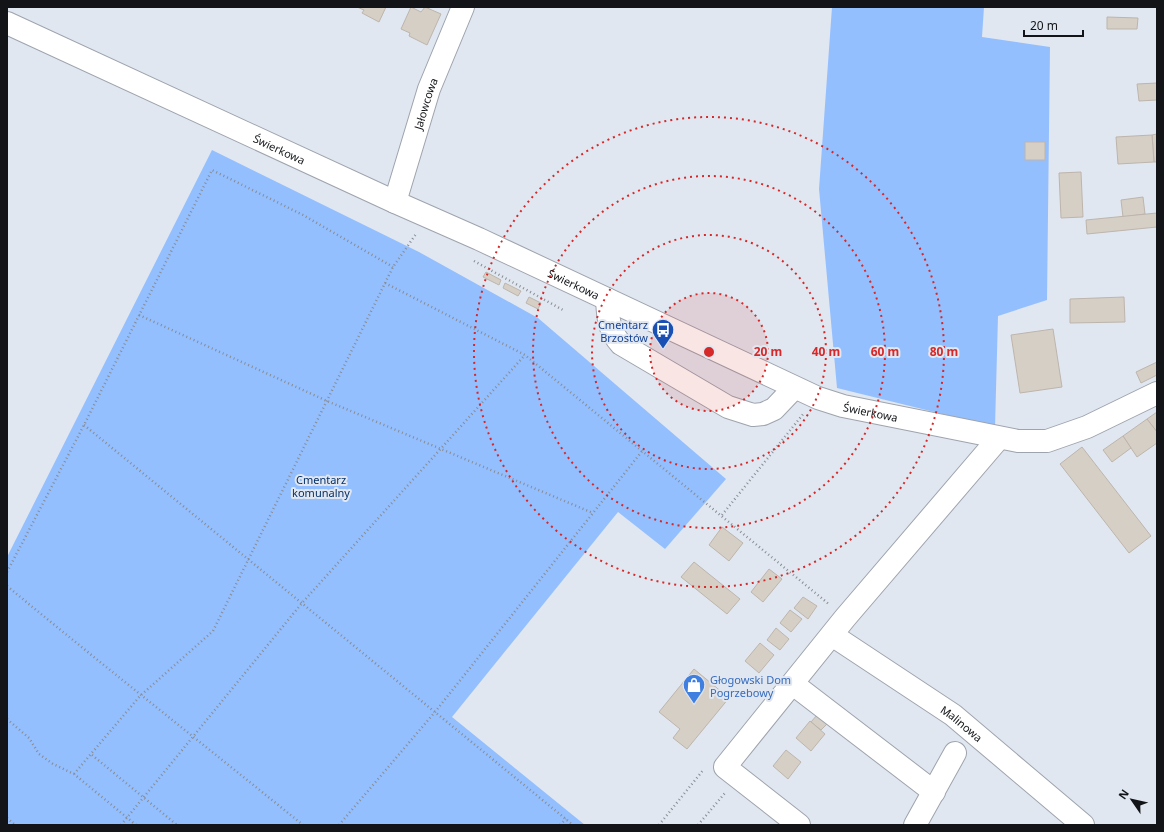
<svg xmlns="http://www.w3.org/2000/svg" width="1164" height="832" viewBox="0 0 1164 832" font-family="'Noto Sans',sans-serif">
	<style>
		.green { fill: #94bffe }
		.building { fill: #d6cfc6; stroke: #bdb5ad }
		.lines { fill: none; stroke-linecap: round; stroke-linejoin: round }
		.minor-casing { stroke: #9ea4ad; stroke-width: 24 }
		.path { stroke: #888c93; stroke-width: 2.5; stroke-dasharray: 1 3; stroke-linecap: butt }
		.minor { stroke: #fff; stroke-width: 22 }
		.ring { fill: none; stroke: #d62828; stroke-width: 2; stroke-dasharray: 2 4 }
		.labels { text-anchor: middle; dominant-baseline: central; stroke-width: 4; stroke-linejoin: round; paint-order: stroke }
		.street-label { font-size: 11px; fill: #121417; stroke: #e1e7f0 }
		.transit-label { font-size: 11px; fill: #164399; stroke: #e1e7f0; text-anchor: end }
		.park-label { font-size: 11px; fill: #032f6a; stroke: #e1e7f0 }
		.shop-label { font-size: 11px; fill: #366cbe; stroke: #e1e7f0; text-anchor: start }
		.centre { fill: #d62828; stroke: #e1e7f0; stroke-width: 2 }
		.ring-label { font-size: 12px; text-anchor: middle; font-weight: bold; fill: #d62828; stroke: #e1e7f0; stroke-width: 4; stroke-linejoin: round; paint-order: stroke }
	</style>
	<rect width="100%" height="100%" fill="#e1e7f0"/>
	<g class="green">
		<polygon points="832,7 984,7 982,37 1050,47 1047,300 998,316 995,427 837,388 819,189"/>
		<polygon points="212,150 419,252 538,318 726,479 665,549 618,512 452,717 585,825 7,825 7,557"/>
	</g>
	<g class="building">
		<polygon points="357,7 386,7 379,22 362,13 364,10"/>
		<polygon points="411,7 421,12 425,7 441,14 427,45 409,36 410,33 401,29"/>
		<polygon points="1107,17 1138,18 1137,29 1107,29"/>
		<polygon points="1157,83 1157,100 1139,101 1137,84"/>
		<polygon points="1157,134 1157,162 1154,162 1152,135"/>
		<polygon points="1152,135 1154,162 1118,164 1116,137"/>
		<rect x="1025" y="142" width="20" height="18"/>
		<polygon points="1081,172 1083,217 1061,218 1059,173"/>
		<polygon points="1143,197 1145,214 1123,217 1121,200"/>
		<polygon points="1157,213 1157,227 1087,234 1086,220"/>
		<polygon points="486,272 501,280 499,285 483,277"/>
		<polygon points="505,283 521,291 518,296 503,288"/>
		<polygon points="529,297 541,303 538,309 526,303"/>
		<polygon points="1124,297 1125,322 1070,323 1070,299"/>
		<polygon points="1053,329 1062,387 1020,393 1011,335"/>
		<polygon points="1157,362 1157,375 1141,383 1136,372"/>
		<polygon points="1157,412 1157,432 1147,419"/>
		<polygon points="1147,419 1157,432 1157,443 1137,457 1123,436"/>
		<polygon points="1123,436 1131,448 1112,462 1103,450"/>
		<polygon points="1082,447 1151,536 1129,553 1060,464"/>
		<polygon points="722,527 743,543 729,561 709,545"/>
		<polygon points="694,562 740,599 727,614 681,577"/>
		<polygon points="769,569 782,579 763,602 751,592"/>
		<polygon points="803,597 817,606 808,619 794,608"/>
		<polygon points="790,610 802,619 791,632 780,623"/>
		<polygon points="776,628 789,639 780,650 767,640"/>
		<polygon points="760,643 774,655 759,673 745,661"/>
		<polygon points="694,669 729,698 687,749 673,738 680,729 659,712"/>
		<polygon points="817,715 827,724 821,730 811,722"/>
		<polygon points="810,721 825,734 811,751 796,738"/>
		<polygon points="786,750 801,762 788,779 773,766"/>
	</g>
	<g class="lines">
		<g class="minor-casing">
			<g id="minor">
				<path id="s1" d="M7,23L395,202L479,239L818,398L843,406L1018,441H1047L1087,427L1157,393"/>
				<path id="s2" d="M395,202L429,89L463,7"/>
				<path d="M607,299C608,316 608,330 621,344L728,407L753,415L763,414L774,409L794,388"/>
				<path id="s3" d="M832,635L953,715L1083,825"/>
				<polyline points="793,684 934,792"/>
				<polyline points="799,825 725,767 845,618 999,438"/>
				<polyline points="915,825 955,753"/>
			</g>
		</g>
		<g class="path">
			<polyline points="474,261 563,310"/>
			<polyline points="385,283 525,355 830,605"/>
			<polyline points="139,315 327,401 593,513"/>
			<polyline points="84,425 573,825"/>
			<polyline points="722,515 804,413"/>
			<polyline points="7,572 84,425 212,170 303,215 393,267"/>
			<path d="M7,586C105,667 204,745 303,825"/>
			<polyline points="7,719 29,738 39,754 53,764 74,774 136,825"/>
			<polyline points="92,755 177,825"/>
			<polyline points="74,774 140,696 213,631 393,267 416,234"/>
			<polyline points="7,818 15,825"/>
			<polyline points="121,825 302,603 525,355"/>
			<polyline points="339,825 435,712 643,450"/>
			<polyline points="560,825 566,819"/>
			<polyline points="659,825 704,769"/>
			<polyline points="698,825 725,793"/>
		</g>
		<use href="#minor" class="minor"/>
	</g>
	<circle cx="709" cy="352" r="59" fill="#d62828" fill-opacity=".12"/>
	<g class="ring">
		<circle cx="709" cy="352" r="59"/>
		<circle cx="709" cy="352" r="117"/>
		<circle cx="709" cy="352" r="176"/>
		<circle cx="709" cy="352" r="235"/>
	</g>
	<defs>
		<g id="bus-pin" transform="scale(1.15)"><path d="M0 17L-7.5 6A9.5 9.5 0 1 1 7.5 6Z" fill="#1a4fb4" stroke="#e1e7f0"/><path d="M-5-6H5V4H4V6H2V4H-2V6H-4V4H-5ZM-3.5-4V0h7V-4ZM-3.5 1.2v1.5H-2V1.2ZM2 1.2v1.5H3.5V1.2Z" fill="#fff"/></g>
		<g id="shop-pin" transform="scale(1.15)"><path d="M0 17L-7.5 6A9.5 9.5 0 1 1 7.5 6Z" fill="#3f7fe0" stroke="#e1e7f0"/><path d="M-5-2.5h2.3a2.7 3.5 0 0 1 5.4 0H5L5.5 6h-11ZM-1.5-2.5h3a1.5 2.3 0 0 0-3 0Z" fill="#fff"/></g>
	</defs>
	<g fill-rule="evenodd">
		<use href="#bus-pin" x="663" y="330"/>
		<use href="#shop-pin" x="694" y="685"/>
	</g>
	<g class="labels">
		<g class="street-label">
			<text stroke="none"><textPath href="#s2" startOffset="103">Jałowcowa</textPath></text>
			<text stroke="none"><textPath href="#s1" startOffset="300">Świerkowa</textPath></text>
			<text stroke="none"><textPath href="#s1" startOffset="624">Świerkowa</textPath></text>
			<text stroke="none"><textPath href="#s1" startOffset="948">Świerkowa</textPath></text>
			<text stroke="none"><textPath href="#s3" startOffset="157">Malinowa</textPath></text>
		</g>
		<g class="transit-label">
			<text x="648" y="324">Cmentarz<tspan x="648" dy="13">Brzostów</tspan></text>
		</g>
		<g class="park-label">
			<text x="321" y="479">Cmentarz<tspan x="321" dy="13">komunalny</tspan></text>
		</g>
		<g class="shop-label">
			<text x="710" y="679">Głogowski Dom<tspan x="710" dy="13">Pogrzebowy</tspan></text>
		</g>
	</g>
	<circle cx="709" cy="352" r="6" class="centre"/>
	<g class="ring-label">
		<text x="768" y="356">20 m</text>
		<text x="826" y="356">40 m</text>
		<text x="885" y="356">60 m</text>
		<text x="944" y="356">80 m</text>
	</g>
	<rect width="1164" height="832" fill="none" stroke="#121417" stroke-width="16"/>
	<g transform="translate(1132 800) rotate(304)" stroke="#e1e7f0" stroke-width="3" paint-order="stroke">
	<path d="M0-3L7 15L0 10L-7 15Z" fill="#121417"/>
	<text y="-6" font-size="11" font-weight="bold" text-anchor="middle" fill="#121417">N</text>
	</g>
	<path d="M1024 30v6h59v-6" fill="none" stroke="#121417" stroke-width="2"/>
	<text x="1030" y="30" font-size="12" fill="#121417" stroke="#e1e7f0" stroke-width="3" paint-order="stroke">20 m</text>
</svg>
